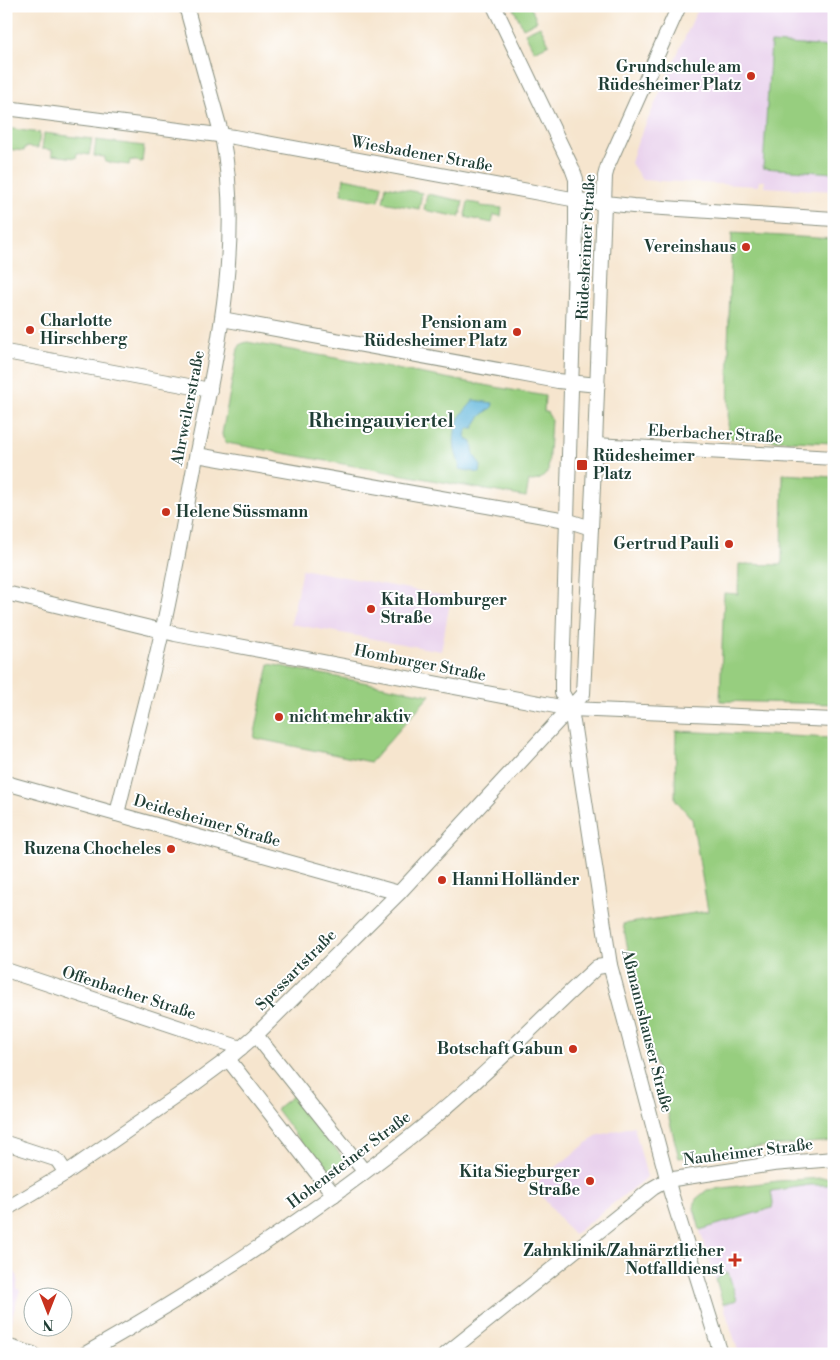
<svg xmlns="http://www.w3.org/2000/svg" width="840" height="1360" viewBox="0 0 840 1360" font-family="'Libre Bodoni',serif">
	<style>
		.built { fill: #e9d2ed }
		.green { fill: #97ce7f; stroke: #5b865a }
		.water { fill: #5eb5db; stroke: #3e7988 }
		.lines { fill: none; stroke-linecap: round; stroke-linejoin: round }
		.minor-casing { stroke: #8a9181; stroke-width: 16 }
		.minor { stroke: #fff; stroke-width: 14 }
		.poi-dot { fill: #c8321e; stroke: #fff; stroke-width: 2 }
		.labels { text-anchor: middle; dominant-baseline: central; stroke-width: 4; stroke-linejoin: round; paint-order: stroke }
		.poi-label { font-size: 16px; font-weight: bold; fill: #1f3d34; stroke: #fff; text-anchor: end }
		.street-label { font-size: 16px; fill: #1f3d34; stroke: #fff }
		.quarter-label { font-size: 19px; font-weight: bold; fill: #1f3d34; stroke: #fff }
	</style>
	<rect width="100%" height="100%" fill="#fff"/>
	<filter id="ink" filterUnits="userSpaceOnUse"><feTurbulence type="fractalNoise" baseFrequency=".02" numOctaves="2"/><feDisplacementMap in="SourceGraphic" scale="10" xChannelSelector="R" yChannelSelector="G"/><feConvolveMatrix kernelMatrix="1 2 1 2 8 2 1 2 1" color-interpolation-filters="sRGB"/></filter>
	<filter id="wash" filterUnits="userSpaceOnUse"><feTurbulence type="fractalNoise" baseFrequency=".0096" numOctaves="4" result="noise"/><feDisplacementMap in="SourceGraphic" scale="20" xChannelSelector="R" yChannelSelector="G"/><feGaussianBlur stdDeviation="1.12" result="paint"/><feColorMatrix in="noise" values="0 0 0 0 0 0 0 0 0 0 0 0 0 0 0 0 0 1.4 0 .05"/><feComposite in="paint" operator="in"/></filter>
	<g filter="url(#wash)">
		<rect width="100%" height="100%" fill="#f6e5ce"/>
		<g class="built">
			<polygon points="699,6 834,6 834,191 764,187 765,181 759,181 758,186 642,180 631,163 636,146"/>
			<polygon points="302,569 451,597 441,651 291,624"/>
			<polygon points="634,1126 647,1177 573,1235 533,1185 596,1136"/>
			<polygon points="834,1177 834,1354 739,1354 694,1212 696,1199 707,1190 778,1181"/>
			<polygon points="6,1258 18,1277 17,1289 20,1290 8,1330 6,1329"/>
		</g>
		<g class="green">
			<polygon points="520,6 530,6 537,21 523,28 514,9"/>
			<polygon points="540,26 549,44 534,51 525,33"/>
			<polygon points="771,43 834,47 834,173 763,168"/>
			<polygon points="6,128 40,133 38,148 25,147 24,151 6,149"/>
			<polygon points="44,133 92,139 89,155 77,153 76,158 52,155 52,150 42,149"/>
			<polygon points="96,140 144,146 142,162 130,160 129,165 105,162 105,157 94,156"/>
			<polygon points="344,178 382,185 379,201 341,194"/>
			<polygon points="386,186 422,193 419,209 383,202"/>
			<polygon points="427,194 463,201 461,214 459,214 460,217 424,210"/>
			<polygon points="468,202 480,204 480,206 502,208 501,216 494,215 492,223 465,217 467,216 465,215"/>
			<polygon points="732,233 834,239 834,443 728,438 729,345 728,345"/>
			<path d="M247,342L545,396L544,412H547L551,419L548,471C543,479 538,481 529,481L526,497L227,443L223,438L222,434L238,349L241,344Z"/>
			<polygon points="783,474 834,477 834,704 720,701 724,593 738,594 739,564 782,565"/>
			<polygon points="269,664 280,666 430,695 371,762 254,738"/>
			<polygon points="676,731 834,738 834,1141 761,1147 679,1158 633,975 623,924 708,911 692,819 675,799"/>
			<polygon points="294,1095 347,1163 328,1178 276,1109"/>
			<polygon points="834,1177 834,1185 810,1185 771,1191 773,1203 772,1208 700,1230 694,1208 696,1199 707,1190 778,1181"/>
			<polygon points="728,1272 737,1300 723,1304 716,1279 720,1278 719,1276"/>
		</g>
		<path class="water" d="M473,400L493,403L492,408C483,413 477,419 474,428H469L466,432L465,436L468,440L472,442L474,455L481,466L480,473L459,469C460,463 458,462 457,457C453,447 454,436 456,426C459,412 470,408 473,400Z"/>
	</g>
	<g filter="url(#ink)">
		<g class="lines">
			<g class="minor-casing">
				<g id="minor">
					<polyline points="494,6 572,168 576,179 576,229 562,680 562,693 571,709 610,965 671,1193 721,1354"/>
					<polyline points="6,108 234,137 577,200 633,206 834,219"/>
					<polyline points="222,319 558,381 598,385"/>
					<polyline points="6,352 210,390"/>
					<polyline points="595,445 834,458"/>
					<polyline points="197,455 566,520 591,528"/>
					<polyline points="6,593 175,634 571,709 834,720"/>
					<polyline points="6,783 399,893"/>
					<path d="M117,814C130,758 146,702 159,645C174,583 184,520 196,457C217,353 243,241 222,136L186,6"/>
					<polyline points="6,970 241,1048"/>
					<polyline points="256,1035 364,1171"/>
					<polyline points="228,1059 334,1195"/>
					<polyline points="6,1143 55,1159 58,1161 66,1173"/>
					<polyline points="6,1209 66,1173 186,1090 228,1059 256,1035 399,893 583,694 595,445 605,176 608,165 679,6"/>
					<polyline points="6,1346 33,1354"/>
					<path d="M85,1354C206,1285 322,1209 430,1121C489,1073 541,1018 597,967L610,965"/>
					<polyline points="446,1354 653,1188 667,1180 773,1164 834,1159"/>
				</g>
			</g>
			<use href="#minor" class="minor"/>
		</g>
	</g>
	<g class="poi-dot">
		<circle cx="751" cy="76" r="5"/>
		<circle cx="746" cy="247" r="5"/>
		<circle cx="30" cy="330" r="5"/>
		<circle cx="517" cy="332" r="5"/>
		<rect x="576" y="459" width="12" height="12" rx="2.5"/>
		<circle cx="166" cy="512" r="5"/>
		<circle cx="729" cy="544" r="5"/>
		<circle cx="371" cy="609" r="5"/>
		<circle cx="279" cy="717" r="5"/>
		<circle cx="171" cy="849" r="5"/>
		<circle cx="442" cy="880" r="5"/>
		<circle cx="573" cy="1049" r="5"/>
		<circle cx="590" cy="1181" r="5"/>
		<path d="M732.5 1252.5h5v5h5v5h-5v5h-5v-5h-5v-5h5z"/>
	</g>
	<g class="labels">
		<g class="poi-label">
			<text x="741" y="67">Grundschule am<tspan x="741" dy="18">Rüdesheimer Platz</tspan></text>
			<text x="736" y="247">Vereinshaus</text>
			<text x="40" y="321" text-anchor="start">Charlotte<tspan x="40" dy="18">Hirschberg</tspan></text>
			<text x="507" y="323">Pension am<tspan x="507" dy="18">Rüdesheimer Platz</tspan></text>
			<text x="593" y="456" text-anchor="start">Rüdesheimer<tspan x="593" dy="18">Platz</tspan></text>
			<text x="176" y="512" text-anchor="start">Helene Süssmann</text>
			<text x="719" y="544">Gertrud Pauli</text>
			<text x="381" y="600" text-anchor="start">Kita Homburger<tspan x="381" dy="18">Straße</tspan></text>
			<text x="289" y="717" text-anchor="start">nicht mehr aktiv</text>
			<text x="161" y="849">Ruzena Chocheles</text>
			<text x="452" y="880" text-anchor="start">Hanni Holländer</text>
			<text x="563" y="1049">Botschaft Gabun</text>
			<text x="580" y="1172">Kita Siegburger<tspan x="580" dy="18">Straße</tspan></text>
			<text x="724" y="1251">Zahnklinik/Zahnärztlicher<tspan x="724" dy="18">Notfalldienst</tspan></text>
		</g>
		<g class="street-label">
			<text transform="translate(422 154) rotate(10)">Wiesbadener Straße</text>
			<text transform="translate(586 247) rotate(-87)">Rüdesheimer Straße</text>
			<text transform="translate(188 408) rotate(-79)">Ahrweilerstraße</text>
			<text transform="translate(715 434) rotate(3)">Eberbacher Straße</text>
			<text transform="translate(420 663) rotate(11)">Homburger Straße</text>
			<text transform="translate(207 821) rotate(16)">Deidesheimer Straße</text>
			<text transform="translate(296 970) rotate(-45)">Spessartstraße</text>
			<text transform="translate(129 993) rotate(18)">Offenbacher Straße</text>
			<text transform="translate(647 1031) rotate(76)">Aßmannshauser Straße</text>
			<text transform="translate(748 1152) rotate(-7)">Nauheimer Straße</text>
			<text transform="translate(349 1160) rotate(-37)">Hohensteiner Straße</text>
		</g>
		<g class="quarter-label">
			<text x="381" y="421">Rheingauviertel</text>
		</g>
	</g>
	<rect width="840" height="1360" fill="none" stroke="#fff" stroke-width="25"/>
	<g transform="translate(48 1312) rotate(180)"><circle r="24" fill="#ffffff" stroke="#a5b1ae"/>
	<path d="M0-4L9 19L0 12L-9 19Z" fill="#c8321e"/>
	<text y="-8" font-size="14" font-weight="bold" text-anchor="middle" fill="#1f3d34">N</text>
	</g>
</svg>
